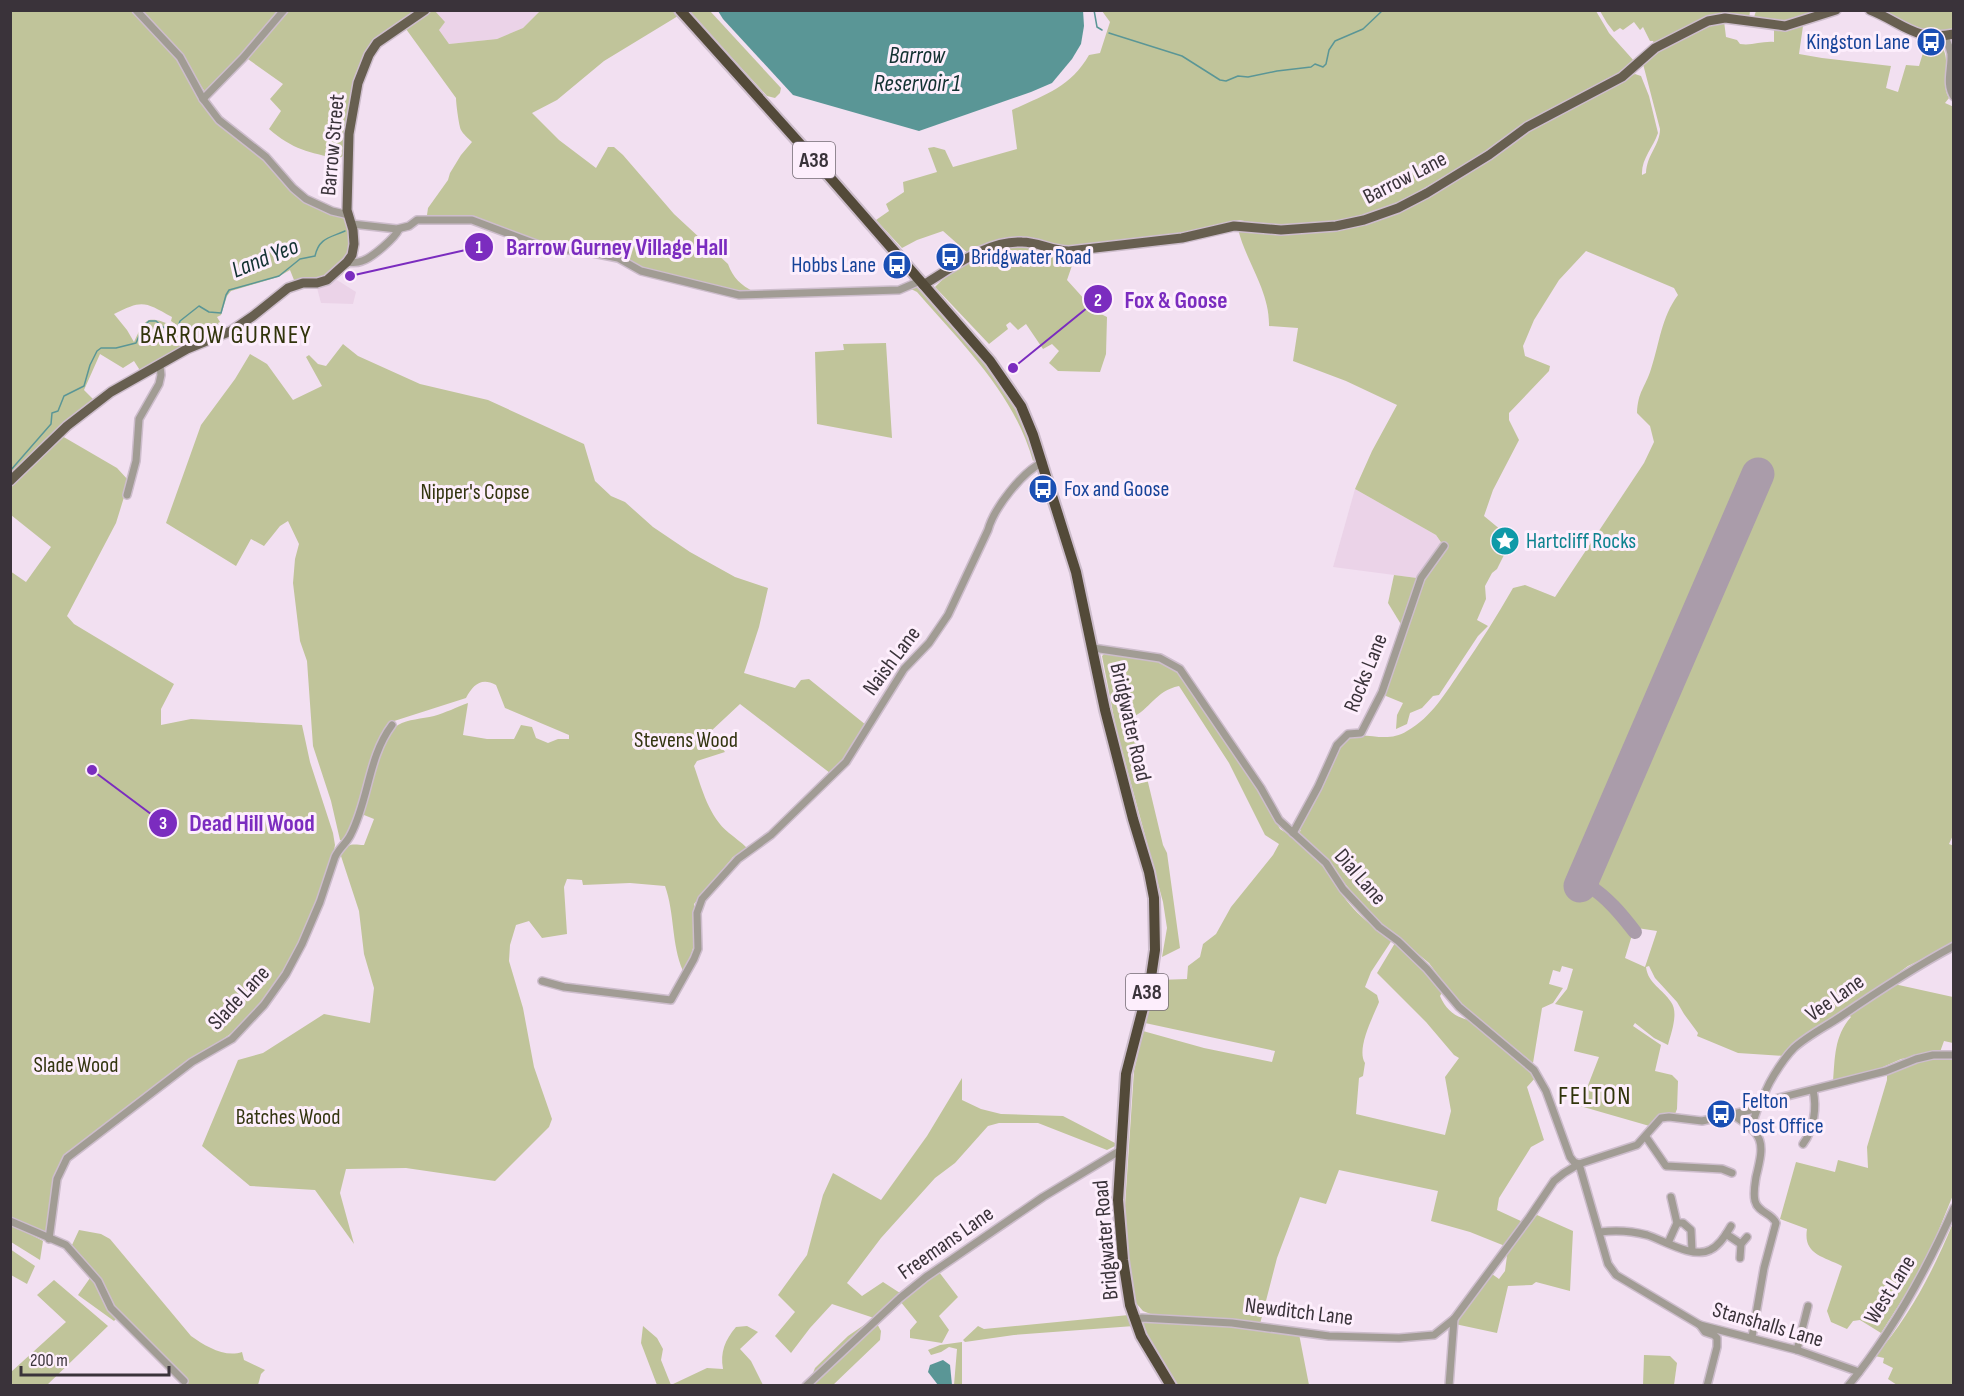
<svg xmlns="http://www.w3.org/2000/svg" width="1964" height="1396" viewBox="0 0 1964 1396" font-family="'Sofia Sans Condensed',sans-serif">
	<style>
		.built { fill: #ebd3e8 }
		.green { fill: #c0c49a; fill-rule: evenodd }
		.water { fill: #5a9696 }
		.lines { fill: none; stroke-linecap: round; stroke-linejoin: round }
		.stream { stroke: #5a9696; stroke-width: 1.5 }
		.taxiway { stroke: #aa9caa; stroke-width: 14 }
		.runway { stroke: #aa9caa; stroke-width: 33 }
		.minor-casing { stroke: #cdbdcc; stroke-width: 10 }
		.major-casing { stroke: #cdbdcc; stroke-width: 12 }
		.highway-casing { stroke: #cdbdcc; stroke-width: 14 }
		.minor { stroke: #a19c94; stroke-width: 7 }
		.major { stroke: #675f50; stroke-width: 9 }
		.highway { stroke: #534a39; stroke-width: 10 }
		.labels { text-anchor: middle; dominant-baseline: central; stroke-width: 6; stroke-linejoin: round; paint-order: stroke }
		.shield { fill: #fdeefc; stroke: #746b74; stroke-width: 1.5 }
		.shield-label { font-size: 21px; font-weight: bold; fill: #3a333a }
		.transit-label { font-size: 22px; fill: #164399; stroke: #fdeefc; text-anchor: start }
		.street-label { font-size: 22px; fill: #3a333a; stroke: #fdeefc }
		.park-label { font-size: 22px; fill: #333510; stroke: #fdeefc }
		.culture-label { font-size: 22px; fill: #0d838f; stroke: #fdeefc; text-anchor: start }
		.water-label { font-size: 24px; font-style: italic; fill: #123131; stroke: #fdeefc }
		.quarter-label { font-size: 26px; letter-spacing: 1.5px; fill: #31340b; stroke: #fdeefc }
		.leader { fill: none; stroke: #7b2cbf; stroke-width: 2 }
		.callout-dot { fill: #7b2cbf; stroke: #fdeefc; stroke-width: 2 }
		.mark-label { font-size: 18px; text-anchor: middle; font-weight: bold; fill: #fff }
		.callout-label { font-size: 24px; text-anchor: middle; font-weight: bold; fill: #7b2cbf; stroke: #fdeefc; stroke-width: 6; stroke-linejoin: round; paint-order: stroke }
	</style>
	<rect width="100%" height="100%" fill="#f2e0f1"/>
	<g class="built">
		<polygon points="451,10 540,11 523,28 497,39 449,44 438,30 435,11"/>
		<polygon points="337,280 356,292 353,304 321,303 317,288"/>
		<polygon points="1355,489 1436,535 1442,544 1417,578 1333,567"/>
	</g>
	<g class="green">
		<path d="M11,11H133L182,66L209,112L218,123L253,149L315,206L347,220L351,230L350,251L330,276L293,284L294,280L290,270L278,277L231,291L227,296L221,315L217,317L220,322L218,323L219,326L213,329L217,335L200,340L197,339L171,321L172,317C145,302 143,299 114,314L127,330L134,342C137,336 141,325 147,321C155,315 191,330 185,347L141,372L134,361L123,368L100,354L84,390L94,400L11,477Z"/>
		<polygon points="140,11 282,11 275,15 271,23 218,82 205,92 186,62"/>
		<path d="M287,11H418L381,36L355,84L345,134L346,154L338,159C309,152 293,150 269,129L281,111L270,99L283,84L245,57Z"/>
		<path d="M432,11H435L445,22L439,30L449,44L497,39L523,28L540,11H674L678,16L604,61L557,100L532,113L559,140L596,168L608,147H614L623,155L674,214L728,264C733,278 741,285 754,292H735L648,270L616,254L561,247L539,241L474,216L427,215L428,208L448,180L450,173L461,155L472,142C469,139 463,134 461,130C459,126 456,104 456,98L406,29Z"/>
		<polygon points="689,11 710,11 781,88 780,93 775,98 767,96"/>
		<path d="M1102,11H1596L1609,33L1635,62L1619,75L1402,201L1373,213L1346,220L1271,226L1239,220L1188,233L1119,240L1082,247L1065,248L1022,238L969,254L943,231L917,240L902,248L876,220L889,211L886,204L904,192L903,182L937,172L928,148L934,147L945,150L953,167L1017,149L1012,110C1044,95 1070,88 1089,55L1100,53L1110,22Z"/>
		<polygon points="1600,11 1750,11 1749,19 1711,15 1654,43 1653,41 1650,41 1643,27 1640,30 1634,22 1623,30 1620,28 1614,32 1607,23"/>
		<polygon points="1756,11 1824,11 1787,23 1754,17"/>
		<polygon points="1878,11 1953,11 1953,30 1935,34 1926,33"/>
		<path d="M1724,21L1726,37L1737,40L1740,44C1752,46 1761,41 1774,42V29H1790L1803,26L1799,54L1822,58L1891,66L1886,88L1898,92L1906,65L1919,66L1926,43L1939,44C1954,57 1939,82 1949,98L1945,103L1954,107V833L1949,844L1954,846V941L1943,949L1908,966L1784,1056L1738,1053L1697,1036L1698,1033L1684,1014L1677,1002L1655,978L1649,966L1646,967C1648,984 1663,989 1671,1002C1679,1013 1671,1033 1668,1045L1654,1038L1635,1023L1633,1026L1661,1045L1655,1071L1672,1075L1678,1081L1677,1109L1675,1114L1660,1116L1653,1127L1580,1106L1599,1057L1574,1051L1583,1011L1555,1004L1567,989L1573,969L1562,966L1560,972L1553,970L1549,984L1563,988L1553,1003L1542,1008L1533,1063L1460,1004L1429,963L1371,915L1342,880L1332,877C1344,904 1368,924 1392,940L1371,972L1365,987L1377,995L1379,1002C1373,1017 1356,1049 1365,1063L1363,1076L1359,1078L1356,1114L1445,1135L1451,1111L1445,1077L1459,1058L1454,1055L1426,1022L1377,973L1395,943L1404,949L1443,991L1440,996C1447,1012 1457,1018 1473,1021L1536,1077L1527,1087L1544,1140L1531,1147L1499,1198L1497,1210L1523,1222L1505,1246L1470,1232L1431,1221L1438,1191L1339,1170L1326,1204L1300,1197L1277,1258L1260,1324L1153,1315L1143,1311L1135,1302L1130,1278L1125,1206L1134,1071L1143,1031L1204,1048L1272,1062L1275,1051L1145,1023L1146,1017L1158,980L1187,979L1188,966L1200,957L1203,944L1216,934L1231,907L1273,855L1279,844L1265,835L1229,763L1179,686C1155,691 1151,709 1131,718C1129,737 1139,736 1142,749C1145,760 1142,766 1147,778L1163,845L1167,853L1180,948L1162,957L1167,928L1163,902L1116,728L1102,656L1105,653L1163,662L1181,674L1260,790L1280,829L1288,834L1301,831L1299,829L1339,747C1343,743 1347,738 1353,736C1371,733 1388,743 1407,731C1432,717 1446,692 1462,669C1480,643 1497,616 1513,588L1525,585L1555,597L1644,463L1654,442L1650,426L1637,413C1638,391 1645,388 1651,369C1660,342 1661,318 1678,295L1674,288L1586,251L1559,280L1534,320L1523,346L1525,356L1550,366L1549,371L1509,413V420L1519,440L1493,490L1484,516L1507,535L1511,541L1497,569L1492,573L1485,586L1486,599L1477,620L1488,626L1478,636L1439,695L1433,696L1422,708L1410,713L1407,724L1396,729L1397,715L1403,703L1386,696L1384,692L1422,581L1438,562L1445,548L1436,535L1355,489L1372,451L1397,405L1346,381L1293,361L1298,328L1269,326C1270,291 1246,262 1238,229L1368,222L1526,131L1635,74L1641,76L1649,96L1658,133C1653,148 1641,159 1642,175L1646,173C1647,154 1660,145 1660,129L1643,64C1664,44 1695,26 1724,21ZM1755,473H1760L1761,477L1591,869V880L1637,928L1657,931L1645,967L1625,958L1632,935L1618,914L1598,894L1577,885V880Z"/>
		<path d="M1016,245L1076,254L1067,280L1095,311L1107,317L1106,354L1100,372L1058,371L1049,363L1059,351L1052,344L1043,349L1026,324L1018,330L1010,322L1006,325L1008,329L989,344L935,287C956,265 986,251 1016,245Z"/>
		<path d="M916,286L920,287L997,378L1015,404L1028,433L1036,458L1033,461C1014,393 962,344 917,292L911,289Z"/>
		<polygon points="886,343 892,438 817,424 815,352 844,350 843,344"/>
		<path d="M343,344L358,356L420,384L488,400L584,444L595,481L611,496L625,502L653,527L690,552L735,577L768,588L759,627L744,673L795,688L801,680L809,679L866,725L843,759L830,773L740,704L710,732L725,752L697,761L694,766C702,789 709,817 729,833C735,838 741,842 747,848L733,857L694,904C695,931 698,948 683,971C671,943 675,914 665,886L630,883L583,885L582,880L567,879L564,887L567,934L542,938L529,921L516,925L510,945L509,961L523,1008L534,1067L552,1119L549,1127L495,1181L406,1168L346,1169L340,1193L354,1244L315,1190L250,1186L202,1146L238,1060L263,1053L324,1014L370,1023L374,988L364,954L359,911L340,853C348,843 352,844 364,845L374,819L359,813C369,791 378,737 398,725C408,719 422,719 434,716C445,713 457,707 468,703L463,735L487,739H514L521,725L532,727L536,738L548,743L558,739H569V735L505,708L496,685C481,677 473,685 466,698L391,722C374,747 373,765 364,792C360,806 354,821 349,836L344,841L340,840L331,801L313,746L307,661L300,641L293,583L295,559L299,544L288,521L280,526L264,546L251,539L236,566L166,523L201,425L235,379L250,354L267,364L293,400L322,386L306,357L309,355L318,364L326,366Z"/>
		<polygon points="62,436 117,468 129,481 116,523 67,616 74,624 174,684 161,709 161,725 191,719 302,725 310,762 333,833 335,845 333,856 304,936 287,966 265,998 233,1032 66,1153 55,1179 48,1234 11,1217 10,571 26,582 51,547 11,515 11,487"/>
		<polygon points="1394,575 1417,578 1402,626 1388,603"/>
		<path d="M1894,984L1953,997V1043L1944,1041L1940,1052L1901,1059L1874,1071L1833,1082C1835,1058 1834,1036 1851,1017L1848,1014Z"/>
		<path d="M1931,1058H1953V1195L1931,1249L1914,1281L1881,1333L1860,1320L1853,1321L1847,1329L1831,1322L1827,1311L1842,1266C1822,1256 1803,1254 1807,1229L1780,1219L1796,1162L1835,1172L1838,1160L1868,1168L1867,1147L1887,1080V1072Z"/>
		<polygon points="962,1078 962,1100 981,1109 1001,1114 1063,1116 1115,1143 1115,1146 1107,1150 1038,1123 999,1123 988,1126 955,1163 935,1178 881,1238 847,1283 862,1296 883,1282 900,1293 874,1318 881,1331 880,1340 833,1385 808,1386 815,1368 848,1336 874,1318 832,1304 810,1328 791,1353 775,1336 795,1312 778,1295 807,1255 823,1195 833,1173 881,1200 927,1136"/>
		<polygon points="1537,1215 1573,1231 1570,1291 1536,1282 1532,1285 1508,1286 1497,1333 1455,1324 1456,1319 1492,1274 1499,1279 1505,1271 1507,1256 1505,1255"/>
		<path d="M1953,1223V1385H1897L1888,1379L1893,1368L1883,1363L1884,1358L1875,1356C1909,1318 1934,1269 1953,1223Z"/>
		<polygon points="11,1224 43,1241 40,1260 11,1242"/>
		<path d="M79,1230L101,1234L110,1239L191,1336C205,1346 225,1358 242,1352L244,1360L265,1370L261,1374L258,1385H186L176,1369L113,1307L101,1281L72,1245Z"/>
		<polygon points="10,1249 35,1266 27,1284 11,1275"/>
		<polygon points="939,1272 958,1297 939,1316 949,1330 942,1343 910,1338 910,1330 917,1322 900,1301"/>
		<path d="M90,1278C102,1288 106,1307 116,1319L114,1321L78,1295Z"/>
		<polygon points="54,1280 108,1326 47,1385 11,1385 11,1372 66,1322 37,1295"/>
		<polygon points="1129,1315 1134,1326 1014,1335 965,1342 963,1340 978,1326 984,1329"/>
		<path d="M1143,1320L1213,1323L1299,1334L1309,1385H1178C1168,1371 1140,1336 1143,1320Z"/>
		<path d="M643,1326L657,1338L663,1349L661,1360L671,1385L707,1368L723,1369C720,1352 725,1340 736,1327L747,1326L758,1332L740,1349L751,1361L763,1385H657L641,1343Z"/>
		<polygon points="962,1342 962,1385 954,1385 957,1349 949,1347 941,1352 931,1355 928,1350 940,1345"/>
		<polygon points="1644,1355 1670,1356 1677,1363 1674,1385 1643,1385"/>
	</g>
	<g class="water">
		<polygon points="1083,10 1084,26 1081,44 1072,59 1052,83 1031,92 919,131 793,95 723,19 718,11"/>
		<polygon points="943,1360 950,1365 952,1385 938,1385 928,1372 930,1365"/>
	</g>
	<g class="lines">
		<g class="stream">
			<polyline points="1094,10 1097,27 1102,30"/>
			<polyline points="1109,33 1182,56 1220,80 1226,81 1238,76 1248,77 1277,71 1311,67 1315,64 1323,67 1326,64 1329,50 1335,41 1363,29 1383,10"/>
			<path d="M10,471L51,424L52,413L58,411L64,396L84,386L90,365L97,351L101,348H116L136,343L143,327L149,321H156L163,327L177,330L180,321L199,306L209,312L221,313L226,295L229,290L279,276L300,259L315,256C319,238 329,238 345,231"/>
		</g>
		<path class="taxiway" d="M1585,874L1588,885C1608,898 1621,914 1635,932"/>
		<polyline class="runway" points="1580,886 1758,474"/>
		<g class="minor-casing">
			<g id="minor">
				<polyline points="136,10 180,57 203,99 219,120 266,157 293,188 306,199 332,211 349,215"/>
				<path d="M1945,36C1947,42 1950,48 1951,54C1952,69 1945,84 1954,97"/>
				<polyline points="203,99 243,58 284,10"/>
				<polyline points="352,224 397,229 409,226 417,220 472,220 544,247 593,253 618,258 641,271 739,295 899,290 920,281"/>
				<path d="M347,262C353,263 357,263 362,261C372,258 395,238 399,229"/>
				<polyline points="127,495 136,461 139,419 159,384 161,375 160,366"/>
				<polyline points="1093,648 1160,658 1180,669 1261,788 1279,820 1326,863 1343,889 1379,927 1398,941 1427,969 1459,1007 1534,1070 1546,1091 1570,1157 1574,1162 1579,1164"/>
				<polyline points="1293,833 1318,787 1337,745 1348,734 1361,733 1382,692 1421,578 1444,546"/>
				<path d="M542,981L564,987L671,1000L694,959L698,949L697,913L702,899L738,859L771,835L846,762L904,669L929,643L948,615L988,530C994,508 1022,472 1043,462"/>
				<path d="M1764,1103C1760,1092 1785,1057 1794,1048C1807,1036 1825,1027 1840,1017C1878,991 1913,968 1954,946"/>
				<path d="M1733,1115C1764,1135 1765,1141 1756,1177C1755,1184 1753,1193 1755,1201C1758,1213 1772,1213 1776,1223L1764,1268L1752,1337"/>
				<polyline points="1751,1127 1758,1107"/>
				<polyline points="1646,1137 1666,1166 1722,1169 1732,1173"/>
				<path d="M1803,1144C1814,1129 1817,1108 1813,1090"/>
				<polyline points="1579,1164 1608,1264 1616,1275 1700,1325 1797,1350 1859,1372"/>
				<polyline points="10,1221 66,1245 98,1281 111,1308 184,1381"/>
				<polyline points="1677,1223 1683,1223 1691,1230 1692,1251"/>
				<path d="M1600,1232C1615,1230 1632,1231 1647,1235C1663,1240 1693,1259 1710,1250C1719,1246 1726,1235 1731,1226"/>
				<polyline points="1726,1234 1741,1244"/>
				<path d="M49,1239L57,1179L67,1158L192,1062L232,1039L264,1005L286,974L302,944L320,902L335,857C339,848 347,843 351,834C369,799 368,757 392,725"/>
				<polyline points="1668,1243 1677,1223 1671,1197"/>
				<polyline points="1740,1258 1741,1244 1747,1237"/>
				<polyline points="1135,1319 1142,1318 1232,1323 1329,1336 1399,1338 1434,1335 1454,1319 1529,1218 1554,1181 1564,1173 1579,1164 1637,1145 1661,1118 1669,1117 1702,1121 1755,1109 1771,1100 1886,1071 1916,1059 1933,1055 1954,1055"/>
				<polyline points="1700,1325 1705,1332 1714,1335 1717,1338 1717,1347 1707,1386"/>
				<polyline points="1797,1350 1808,1306"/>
				<polyline points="806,1386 900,1298 926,1277 1043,1197 1121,1150"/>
				<polyline points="1449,1386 1454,1319"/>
				<path d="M1848,1386C1892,1333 1926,1271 1954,1208"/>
			</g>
		</g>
		<g class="major-casing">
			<g id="major">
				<path d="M1870,10C1903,23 1915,42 1954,34"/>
				<path d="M923,285C952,268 987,240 1022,242C1038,242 1052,251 1069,251L1182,238L1234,226L1281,230L1336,226L1364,220L1398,208L1427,193L1489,155L1527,127L1622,77L1655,48L1708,21L1725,18L1785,26L1836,10"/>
				<polyline points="10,481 67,426 111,392 187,349 231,331 253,316 288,288 303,283 317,283 327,280 347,262 352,255 354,244 353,230 347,210 349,134 358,83 369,55 377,43 425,10"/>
			</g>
		</g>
		<g class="highway-casing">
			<polyline id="highway" points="680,10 820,166 990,361 1021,406 1033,435 1076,572 1105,710 1133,819 1149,872 1154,898 1155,950 1151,977 1126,1074 1118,1200 1123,1260 1130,1305 1141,1336 1171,1386"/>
		</g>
		<use href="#minor" class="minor"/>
		<use href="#major" class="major"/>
		<use href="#highway" class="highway"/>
	</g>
	<defs>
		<g id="bus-disc" transform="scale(1.5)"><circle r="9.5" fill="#1a4fb4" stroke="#fdeefc"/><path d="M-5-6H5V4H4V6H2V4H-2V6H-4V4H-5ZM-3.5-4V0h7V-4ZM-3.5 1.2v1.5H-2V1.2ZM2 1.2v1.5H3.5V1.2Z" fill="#fff"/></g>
		<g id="sight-disc" transform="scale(1.5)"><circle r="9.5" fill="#0f9aa8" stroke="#fdeefc"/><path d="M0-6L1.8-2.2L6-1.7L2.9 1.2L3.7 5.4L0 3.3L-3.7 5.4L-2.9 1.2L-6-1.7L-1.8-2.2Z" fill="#fff"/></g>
	</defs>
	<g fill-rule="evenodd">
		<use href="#bus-disc" x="1931" y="42"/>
		<use href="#bus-disc" x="950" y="257"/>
		<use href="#bus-disc" x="897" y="265"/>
		<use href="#bus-disc" x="1043" y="489"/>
		<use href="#sight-disc" x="1505" y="541"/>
		<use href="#bus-disc" x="1721" y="1114"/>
	</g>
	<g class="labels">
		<g class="shield">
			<rect x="793" y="142" width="42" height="36" rx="4.5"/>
			<rect x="1126" y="974" width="42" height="36" rx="4.5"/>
		</g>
		<g class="shield-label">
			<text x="814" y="160">A38</text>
			<text x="1147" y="992">A38</text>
		</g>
		<g class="transit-label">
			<text x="1910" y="42" text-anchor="end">Kingston Lane</text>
			<text x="971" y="257">Bridgwater Road</text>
			<text x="876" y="265" text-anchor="end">Hobbs Lane</text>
			<text x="1064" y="489">Fox and Goose</text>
			<text x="1742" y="1101">Felton<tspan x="1742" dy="25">Post Office</tspan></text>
		</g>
		<g class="street-label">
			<text transform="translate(333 145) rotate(-85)">Barrow Street</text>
			<text transform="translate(1405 178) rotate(-27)">Barrow Lane</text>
			<text transform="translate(892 661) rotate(-53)">Naish Lane</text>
			<text transform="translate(1366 673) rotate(-68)">Rocks Lane</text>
			<text transform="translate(1130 722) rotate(77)">Bridgwater Road</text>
			<text transform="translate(1360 877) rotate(49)">Dial Lane</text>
			<text transform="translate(239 998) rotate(-47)">Slade Lane</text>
			<text transform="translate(1835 998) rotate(-35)">Vee Lane</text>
			<text transform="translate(1106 1240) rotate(-95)">Bridgwater Road</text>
			<text transform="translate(946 1243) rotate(-35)">Freemans Lane</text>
			<text transform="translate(1890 1290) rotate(-58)">West Lane</text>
			<text transform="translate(1299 1312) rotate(7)">Newditch Lane</text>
			<text transform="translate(1768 1325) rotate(16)">Stanshalls Lane</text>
		</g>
		<g class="park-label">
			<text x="475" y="492">Nipper's Copse</text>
			<text x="686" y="740">Stevens Wood</text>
			<text x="76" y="1065">Slade Wood</text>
			<text x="288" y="1117">Batches Wood</text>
		</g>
		<g class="culture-label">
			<text x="1526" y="541">Hartcliff Rocks</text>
		</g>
		<g class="water-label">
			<text x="917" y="55">Barrow<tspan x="917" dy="28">Reservoir 1</tspan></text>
			<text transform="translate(265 258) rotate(-22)">Land Yeo</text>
		</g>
		<g class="quarter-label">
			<text x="226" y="335">BARROW GURNEY</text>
			<text x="1595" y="1096">FELTON</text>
		</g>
	</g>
	<path class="leader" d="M350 276L479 247M1013 368L1098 299M92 770L163 823"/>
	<g class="callout-dot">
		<circle cx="350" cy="276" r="6"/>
		<circle cx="1013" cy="368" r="6"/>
		<circle cx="92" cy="770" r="6"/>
		<circle cx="479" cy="247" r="15"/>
		<circle cx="1098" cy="299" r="15"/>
		<circle cx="163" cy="823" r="15"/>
	</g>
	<g class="mark-label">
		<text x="479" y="253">1</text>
		<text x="1098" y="306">2</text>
		<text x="163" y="829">3</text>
	</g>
	<g class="callout-label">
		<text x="617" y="255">Barrow Gurney Village Hall</text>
		<text x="1176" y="308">Fox &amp; Goose</text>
		<text x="252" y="831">Dead Hill Wood</text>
	</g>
	<rect width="1964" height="1396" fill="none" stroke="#3a333a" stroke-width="24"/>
	<path d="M21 1366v9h148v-9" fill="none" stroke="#3a333a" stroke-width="3"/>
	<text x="30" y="1366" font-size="18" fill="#3a333a" stroke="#fdeefc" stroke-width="4.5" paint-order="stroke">200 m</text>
</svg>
